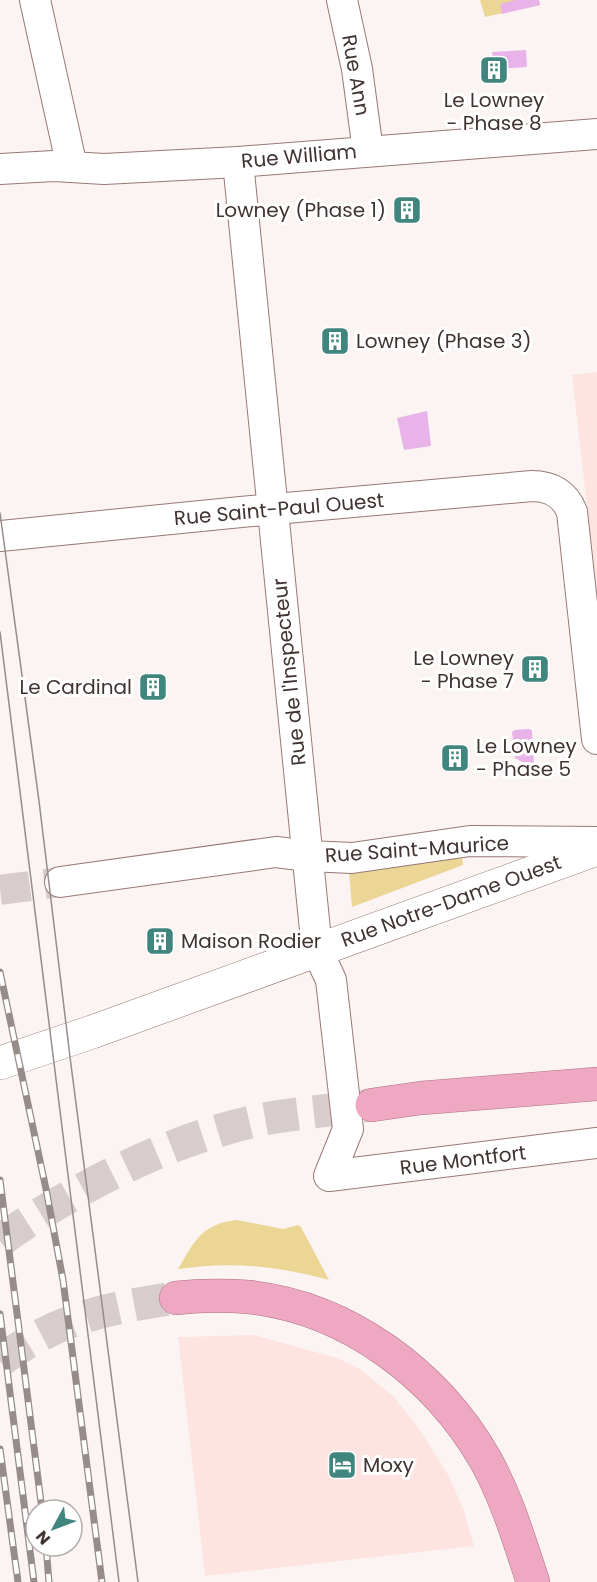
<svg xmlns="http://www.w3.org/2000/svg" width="597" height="1582" viewBox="0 0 597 1582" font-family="Poppins,sans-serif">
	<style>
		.built { fill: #fee4e0 }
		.green { fill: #ecd696 }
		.water { fill: #e7b3e8 }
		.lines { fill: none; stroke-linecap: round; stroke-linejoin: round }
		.minor-tunnel { stroke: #d6cdcc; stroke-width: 30; stroke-dasharray: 30 15; stroke-linecap: butt }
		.trunk-tunnel { stroke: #d6cdcc; stroke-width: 33; stroke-dasharray: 33 16; stroke-linecap: butt }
		.minor-casing { stroke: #977974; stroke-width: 32 }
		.secondary-casing { stroke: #977974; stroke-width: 34 }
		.trunk-casing { stroke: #ae7185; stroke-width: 34 }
		.minor { stroke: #fff; stroke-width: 30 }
		.secondary { stroke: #fff; stroke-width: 33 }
		.trunk { stroke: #eea8c2; stroke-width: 33 }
		.tram { stroke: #968c8a; stroke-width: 1.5 }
		.rail-casing { stroke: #968c8a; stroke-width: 7 }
		.rail { stroke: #fff; stroke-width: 4.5; stroke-dasharray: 14; stroke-linecap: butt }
		.labels { text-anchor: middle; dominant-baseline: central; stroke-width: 6; stroke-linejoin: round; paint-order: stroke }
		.street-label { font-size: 20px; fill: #403331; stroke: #fff }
		.poi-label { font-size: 20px; fill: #403331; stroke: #fff; text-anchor: start }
	</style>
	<rect width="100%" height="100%" fill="#fbf4f3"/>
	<g class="built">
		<polygon points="597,372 597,595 572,375"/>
		<polygon points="254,1335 337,1358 360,1369 393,1396 418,1427 447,1473 463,1508 474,1546 205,1576 178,1337"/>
	</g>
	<g class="green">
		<polygon points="480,0 539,0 540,5 485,17"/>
		<polygon points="462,856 463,865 352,907 349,873"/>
		<path d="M237,1220L283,1229L298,1225L301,1227L329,1280C276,1266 232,1261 178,1269C195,1241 201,1224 237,1220Z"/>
	</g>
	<g class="water">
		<polygon points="516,0 539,0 540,5 502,14 500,4"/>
		<polygon points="526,50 527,67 494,69 492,52"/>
		<polygon points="427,411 431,446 404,450 397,418"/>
		<polygon points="530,729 532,731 534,764 530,766 515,758 512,732 515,730"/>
	</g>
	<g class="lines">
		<polyline class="minor-tunnel" points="0,890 60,882"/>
		<g class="trunk-tunnel">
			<path d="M0,1241C25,1222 53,1206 81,1190C137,1159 196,1134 259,1120C296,1113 334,1110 372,1105"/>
			<path d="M0,1361C58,1318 107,1308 176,1298"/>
		</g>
		<g class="minor-casing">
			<g id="minor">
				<polyline points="35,0 72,167"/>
				<polyline points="342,0 357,69 368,151"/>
				<polyline points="238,162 317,950 331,980 348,1129 329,1176 597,1143"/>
				<polyline points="0,169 54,166 104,169 238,162 597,134"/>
				<path d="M0,536L241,512L532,486C551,486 565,494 572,512L597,739"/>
				<polyline points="60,882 276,852 308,856 352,858 470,841 597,842"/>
			</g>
		</g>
		<g class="secondary-casing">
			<polyline id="secondary" points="0,1063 92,1032 597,849"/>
		</g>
		<g class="trunk-casing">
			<g id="trunk">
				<polyline points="372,1105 421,1098 597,1084"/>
				<path d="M176,1298C201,1295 225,1295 249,1297C348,1308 436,1374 485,1459C507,1498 519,1540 533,1582"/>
			</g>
		</g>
		<use href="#minor" class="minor"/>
		<use href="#secondary" class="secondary"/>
		<use href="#trunk" class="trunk"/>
		<g class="tram">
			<polyline points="0,513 39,801 70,1057 138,1582"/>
			<polyline points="0,632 119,1582"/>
		</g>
		<g class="rail-casing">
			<g id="rail">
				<polyline points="0,972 46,1189 63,1280 102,1582"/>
				<polyline points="0,1180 42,1510"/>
				<polyline points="0,1314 34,1582"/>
				<polyline points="0,1449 18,1582"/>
				<polyline points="46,1546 49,1582"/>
			</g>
		</g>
		<use href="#rail" class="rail"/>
	</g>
	<defs>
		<g id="building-square" transform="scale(1.5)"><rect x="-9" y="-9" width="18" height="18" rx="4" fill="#40867e" stroke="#fff"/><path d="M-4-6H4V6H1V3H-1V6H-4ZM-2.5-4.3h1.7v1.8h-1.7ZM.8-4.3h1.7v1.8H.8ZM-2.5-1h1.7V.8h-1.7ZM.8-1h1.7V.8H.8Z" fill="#fff"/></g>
		<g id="hotel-square" transform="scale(1.5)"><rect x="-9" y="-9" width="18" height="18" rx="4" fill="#40867e" stroke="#fff"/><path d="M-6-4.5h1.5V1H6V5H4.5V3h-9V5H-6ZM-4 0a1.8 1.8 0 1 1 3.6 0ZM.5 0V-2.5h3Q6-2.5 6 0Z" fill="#fff"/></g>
	</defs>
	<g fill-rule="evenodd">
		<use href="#building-square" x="494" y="70"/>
		<use href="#building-square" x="407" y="210"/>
		<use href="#building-square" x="335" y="341"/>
		<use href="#building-square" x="535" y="669"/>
		<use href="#building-square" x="153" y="687"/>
		<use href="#building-square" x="455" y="758"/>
		<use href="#building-square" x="160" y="941"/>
		<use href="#hotel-square" x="342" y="1465"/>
	</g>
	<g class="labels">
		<g class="street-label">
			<text transform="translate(356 75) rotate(80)">Rue Ann</text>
			<text transform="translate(299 156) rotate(-5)">Rue William</text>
			<text transform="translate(279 509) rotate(-5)">Rue Saint-Paul Ouest</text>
			<text transform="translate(289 672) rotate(-96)">Rue de l'Inspecteur</text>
			<text transform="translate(417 849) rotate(-4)">Rue Saint-Maurice</text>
			<text transform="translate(451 901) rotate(-20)">Rue Notre-Dame Ouest</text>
			<text transform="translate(463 1160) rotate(-7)">Rue Montfort</text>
		</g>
		<g class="poi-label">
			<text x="494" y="100" text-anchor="middle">Le Lowney<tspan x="494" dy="23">- Phase 8</tspan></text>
			<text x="386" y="210" text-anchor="end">Lowney (Phase 1)</text>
			<text x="356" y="341">Lowney (Phase 3)</text>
			<text x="514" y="658" text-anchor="end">Le Lowney<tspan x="514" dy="23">- Phase 7</tspan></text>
			<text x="132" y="687" text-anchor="end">Le Cardinal</text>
			<text x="476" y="746">Le Lowney<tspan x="476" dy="23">- Phase 5</tspan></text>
			<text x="181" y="941">Maison Rodier</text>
			<text x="363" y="1465">Moxy</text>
		</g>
	</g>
	<g transform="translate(54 1528) rotate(229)"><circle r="28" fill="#ffffff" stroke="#b3adad" stroke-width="1.5"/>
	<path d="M0-4.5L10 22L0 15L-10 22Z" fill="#40867e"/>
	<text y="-9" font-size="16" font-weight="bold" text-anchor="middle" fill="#403331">N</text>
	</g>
</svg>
